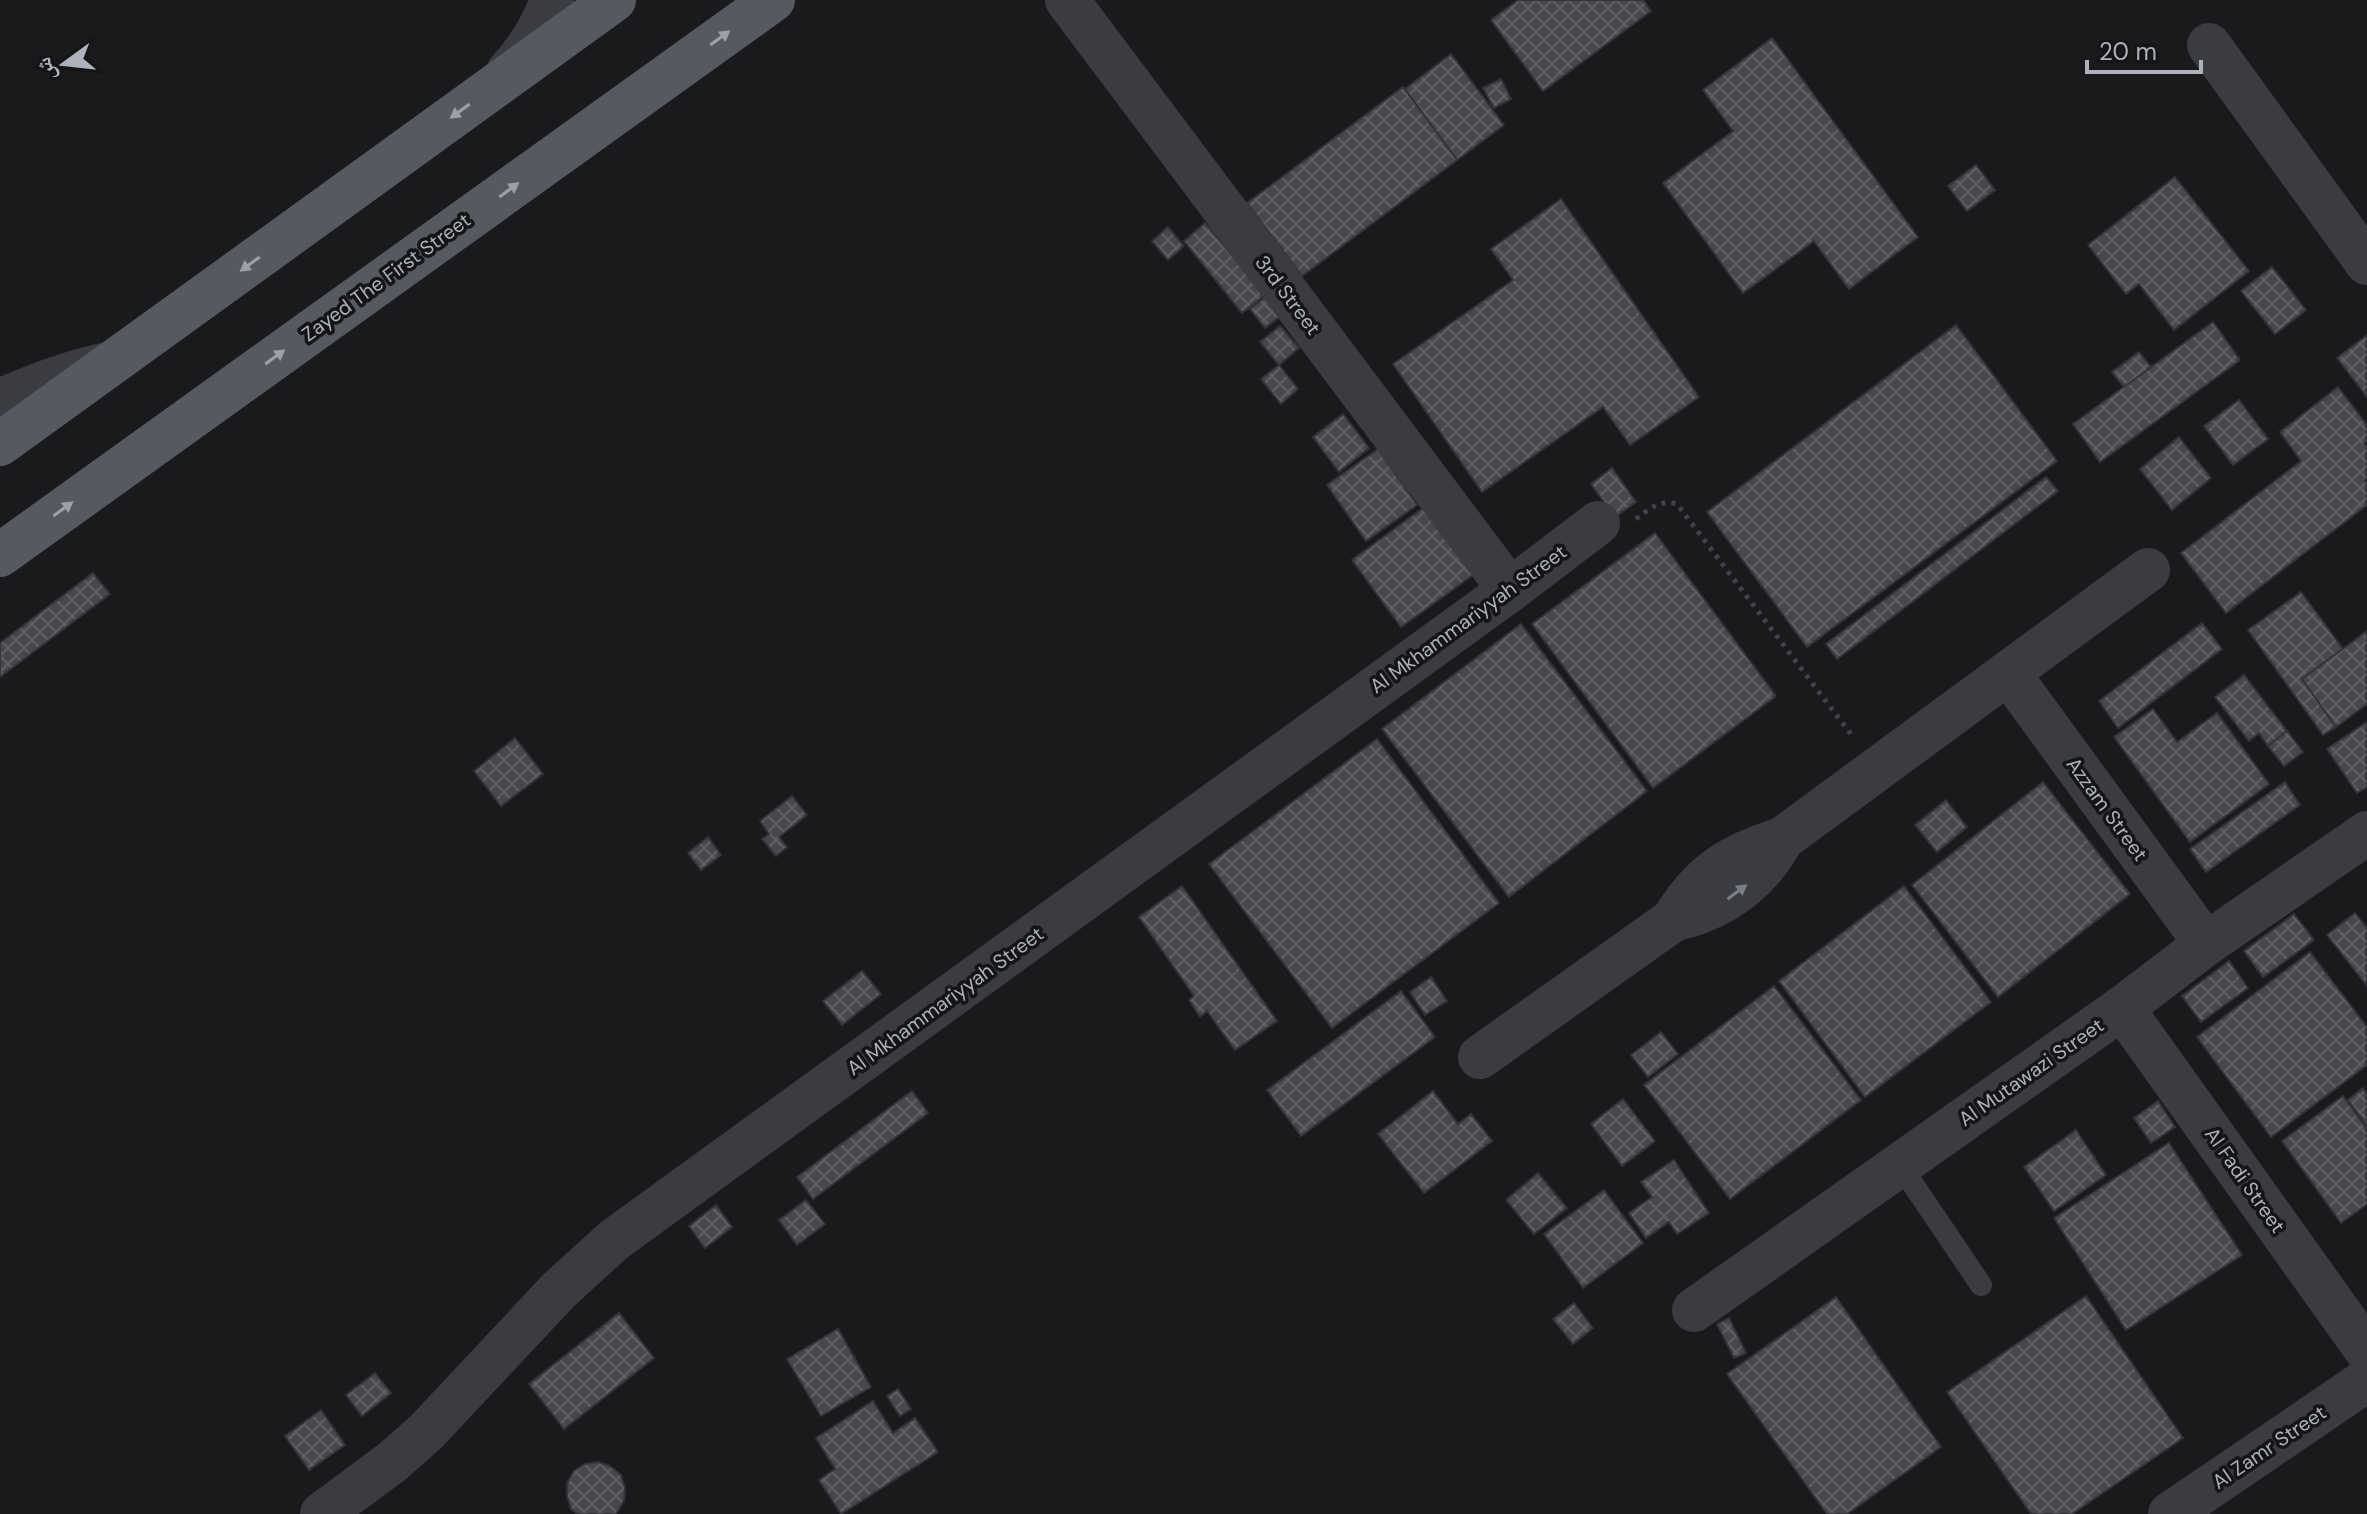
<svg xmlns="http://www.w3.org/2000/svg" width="2367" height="1514" viewBox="0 0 2367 1514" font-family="'DM Sans','Noto Naskh Arabic',sans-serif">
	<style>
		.building { fill: url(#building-cross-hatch); stroke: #343438; stroke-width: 2 }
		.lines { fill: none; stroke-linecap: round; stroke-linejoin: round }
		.path { stroke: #414348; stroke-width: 5; stroke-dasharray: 4 6; stroke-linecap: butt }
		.service { stroke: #3b3c41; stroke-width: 22 }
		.minor { stroke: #3b3c41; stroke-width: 44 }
		.primary { stroke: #575960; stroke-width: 44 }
		.oneway { fill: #9ca0a9 }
		.oneway2 { fill: #7a7d84 }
		.labels { text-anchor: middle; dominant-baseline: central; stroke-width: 7; stroke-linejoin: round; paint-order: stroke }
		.street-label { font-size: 20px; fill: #adb2bb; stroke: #151517 }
	</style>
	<defs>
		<pattern id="building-cross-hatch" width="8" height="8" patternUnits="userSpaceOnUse" patternTransform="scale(2)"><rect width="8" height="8" fill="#47484c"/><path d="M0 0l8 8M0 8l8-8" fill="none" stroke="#5f6064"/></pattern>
	</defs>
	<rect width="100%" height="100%" fill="#1a1a1c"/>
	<g class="building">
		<polygon points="1518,0 1643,0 1651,11 1543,91 1491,20"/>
		<polygon points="1772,38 1918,237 1849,289 1814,241 1743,293 1663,183 1733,131 1703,90"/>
		<polygon points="1451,54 1504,125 1457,160 1405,89"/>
		<polygon points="1501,79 1511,99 1494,108 1483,88"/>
		<polygon points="1403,87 1457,160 1302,276 1247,203"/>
		<polygon points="1976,165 1995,190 1967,211 1948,186"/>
		<polygon points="2175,177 2249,271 2174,330 2139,284 2126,294 2088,245"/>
		<polygon points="1561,199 1699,397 1630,445 1603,407 1482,492 1393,364 1513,280 1491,249"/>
		<polygon points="1205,223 1265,295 1242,313 1184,241"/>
		<polygon points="1168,227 1184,246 1168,260 1152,241"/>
		<polygon points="2272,267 2306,310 2275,334 2241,291"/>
		<polygon points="1278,287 1293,307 1265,328 1250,309"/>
		<polygon points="2213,322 2240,360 2100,462 2073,424"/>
		<polygon points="1956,325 2057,461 1807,647 1707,512"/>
		<polygon points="1280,326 1299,348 1279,365 1260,342"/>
		<polygon points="2367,335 2367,397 2337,358"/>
		<polygon points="2139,352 2151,367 2124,387 2112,372"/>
		<polygon points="1279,365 1298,389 1281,404 1261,379"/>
		<polygon points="2338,387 2367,425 2367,441 2364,443 2367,447 2367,479 2365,481 2367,484 2367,505 2226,613 2181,553 2301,461 2280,432"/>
		<polygon points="2239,400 2268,439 2233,465 2204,426"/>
		<polygon points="1343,414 1369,448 1339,472 1313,437"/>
		<polygon points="2179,437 2211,478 2172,510 2140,469"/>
		<polygon points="1378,449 1417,505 1366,541 1327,485"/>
		<polygon points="1612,468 1636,502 1615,517 1591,484"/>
		<polygon points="2046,477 2058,491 1837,659 1826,644"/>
		<polygon points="1431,502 1480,570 1401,627 1352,560"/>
		<polygon points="1655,533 1776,696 1653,788 1532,624"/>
		<polygon points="93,573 110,594 0,677 0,643"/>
		<polygon points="2301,592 2343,649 2302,679 2336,727 2323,735 2248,630"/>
		<polygon points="2202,623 2222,649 2118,728 2099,701"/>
		<polygon points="1521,624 1647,791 1509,897 1382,729"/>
		<polygon points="2367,631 2367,704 2336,727 2302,679"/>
		<polygon points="2244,675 2287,731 2268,746 2259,733 2249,741 2215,697"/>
		<polygon points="2153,709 2177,742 2217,713 2269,784 2190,842 2114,737"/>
		<polygon points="2367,722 2367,787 2357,793 2327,749"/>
		<polygon points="2287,731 2303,752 2284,766 2268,746"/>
		<polygon points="515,738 543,774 501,806 474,771"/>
		<polygon points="1377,739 1499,903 1332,1028 1209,864"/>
		<polygon points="2043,782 2130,894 1998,997 1912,885"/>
		<polygon points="2285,782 2300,805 2206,872 2190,849"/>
		<polygon points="792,796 807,815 779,837 787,847 776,856 762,839 769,834 760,821"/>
		<polygon points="1946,800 1967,827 1937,852 1915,825"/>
		<polygon points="708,837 721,855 701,870 688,853"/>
		<polygon points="1182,886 1277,1021 1235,1050 1207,1011 1200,1017 1189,1000 1194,996 1139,917"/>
		<polygon points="1904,886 1991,1002 1865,1097 1779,981"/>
		<polygon points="2355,913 2367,928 2367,986 2327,935"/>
		<polygon points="2294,914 2314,940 2263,977 2244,951"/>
		<polygon points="2310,952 2367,1027 2367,1065 2271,1137 2197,1037"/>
		<polygon points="2229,961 2248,988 2201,1022 2182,996"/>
		<polygon points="862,971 881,994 842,1025 823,1001"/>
		<polygon points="1431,977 1447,1001 1425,1015 1410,992"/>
		<polygon points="1774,986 1861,1100 1730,1199 1644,1085"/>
		<polygon points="1401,991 1435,1037 1301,1136 1267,1090"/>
		<polygon points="1661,1032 1678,1054 1648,1077 1631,1055"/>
		<polygon points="2363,1088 2367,1094 2367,1126 2348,1100"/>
		<polygon points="912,1091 928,1113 813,1199 797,1177"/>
		<polygon points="1433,1091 1458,1124 1471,1114 1492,1141 1424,1193 1378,1134"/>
		<polygon points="2343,1096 2367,1129 2367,1204 2341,1223 2282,1141"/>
		<polygon points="1623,1099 1655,1141 1622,1166 1591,1124"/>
		<polygon points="2158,1101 2175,1127 2151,1143 2134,1118"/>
		<polygon points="2076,1130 2106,1175 2054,1211 2024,1167"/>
		<polygon points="2169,1143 2242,1255 2126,1330 2054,1218"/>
		<polygon points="1674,1160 1709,1213 1677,1234 1669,1222 1646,1238 1629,1213 1652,1197 1641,1182"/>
		<polygon points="1538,1173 1567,1208 1534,1234 1506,1200"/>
		<polygon points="1604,1190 1643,1243 1583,1288 1544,1234"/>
		<polygon points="806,1200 825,1224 797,1245 779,1220"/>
		<polygon points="716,1205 732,1227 705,1248 689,1226"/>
		<polygon points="2086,1296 2183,1438 2072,1514 2031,1514 1947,1392"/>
		<polygon points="1836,1297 1941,1447 1847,1514 1827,1514 1727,1374"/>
		<polygon points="1574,1303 1593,1328 1573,1344 1553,1319"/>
		<polygon points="619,1313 654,1358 564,1429 529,1384"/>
		<polygon points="1729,1318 1746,1353 1734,1358 1717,1324"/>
		<polygon points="838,1329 871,1387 821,1416 787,1359"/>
		<polygon points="375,1373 391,1393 362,1416 346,1395"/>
		<polygon points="898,1389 911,1409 900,1416 887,1396"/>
		<polygon points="873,1401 893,1433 915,1418 938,1452 841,1514 819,1480 835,1469 816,1438"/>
		<polygon points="321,1410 345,1445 309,1470 285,1436"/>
		<polygon points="598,1462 610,1466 621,1475 625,1488 624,1501 616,1514 577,1514 571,1509 567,1496 567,1483 574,1471 585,1464"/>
	</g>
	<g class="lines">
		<path class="path" d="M1636,519C1650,509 1659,499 1677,504L1853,737"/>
		<polyline class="service" points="1900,1165 1981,1285"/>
		<g class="minor">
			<polyline points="1067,0 1510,590"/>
			<polyline points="2209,45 2367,263"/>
			<path d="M508,72C527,51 542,28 552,0"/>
			<path d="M0,401C37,384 72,371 112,363"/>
			<polyline points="2009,674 2206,944"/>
			<path d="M1673,920C1701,873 1731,855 1782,839L2148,570"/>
			<polyline points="2122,1008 2367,1351"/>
			<path d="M1480,1057L1673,920C1722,909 1757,884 1781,841"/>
			<polyline points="1694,1310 2122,1008 2206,944 2367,833"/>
			<polyline points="322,1514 392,1462 426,1432 559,1290 614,1240 1510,590 1598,523"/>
			<polyline points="2170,1514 2367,1380"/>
		</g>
		<g class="primary">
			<polyline points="0,444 614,0"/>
			<polyline points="0,555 773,0"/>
		</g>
	</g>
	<defs><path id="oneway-solid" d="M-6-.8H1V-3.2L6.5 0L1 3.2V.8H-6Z" transform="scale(2)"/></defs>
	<g class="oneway">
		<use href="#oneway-solid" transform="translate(720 38) rotate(-36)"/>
		<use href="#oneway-solid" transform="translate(460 111) rotate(144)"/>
		<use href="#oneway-solid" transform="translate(509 190) rotate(-36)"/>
		<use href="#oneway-solid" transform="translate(250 264) rotate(144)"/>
		<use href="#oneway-solid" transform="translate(275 357) rotate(-36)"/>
		<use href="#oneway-solid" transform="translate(63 509) rotate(-36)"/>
	</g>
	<use class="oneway2" href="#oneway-solid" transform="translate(1737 892) rotate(-37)"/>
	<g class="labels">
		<g class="street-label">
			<text transform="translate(386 277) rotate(-36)">Zayed The First Street</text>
			<text transform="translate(1288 295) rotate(53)">3rd Street</text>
			<text transform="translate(1468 619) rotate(-36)">Al Mkhammariyyah Street</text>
			<text transform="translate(2107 809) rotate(54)">Azzam Street</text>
			<text transform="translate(945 1001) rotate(-36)">Al Mkhammariyyah Street</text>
			<text transform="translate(2031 1072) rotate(-35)">Al Mutawazi Street</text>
			<text transform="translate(2245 1180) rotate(55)">Al Fadi Street</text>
			<text transform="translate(2269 1447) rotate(-34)">Al Zamr Street</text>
		</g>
	</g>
	<g transform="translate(64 64) rotate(255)" stroke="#151517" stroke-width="6" paint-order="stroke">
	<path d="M0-6L14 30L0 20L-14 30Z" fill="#adb2bb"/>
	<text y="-12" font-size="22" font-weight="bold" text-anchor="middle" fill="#adb2bb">ش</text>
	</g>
	<path d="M2087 60v12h114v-12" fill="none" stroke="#adb2bb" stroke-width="4"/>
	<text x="2099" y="60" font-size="24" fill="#adb2bb" stroke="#151517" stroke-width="6" paint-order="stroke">20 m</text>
</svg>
